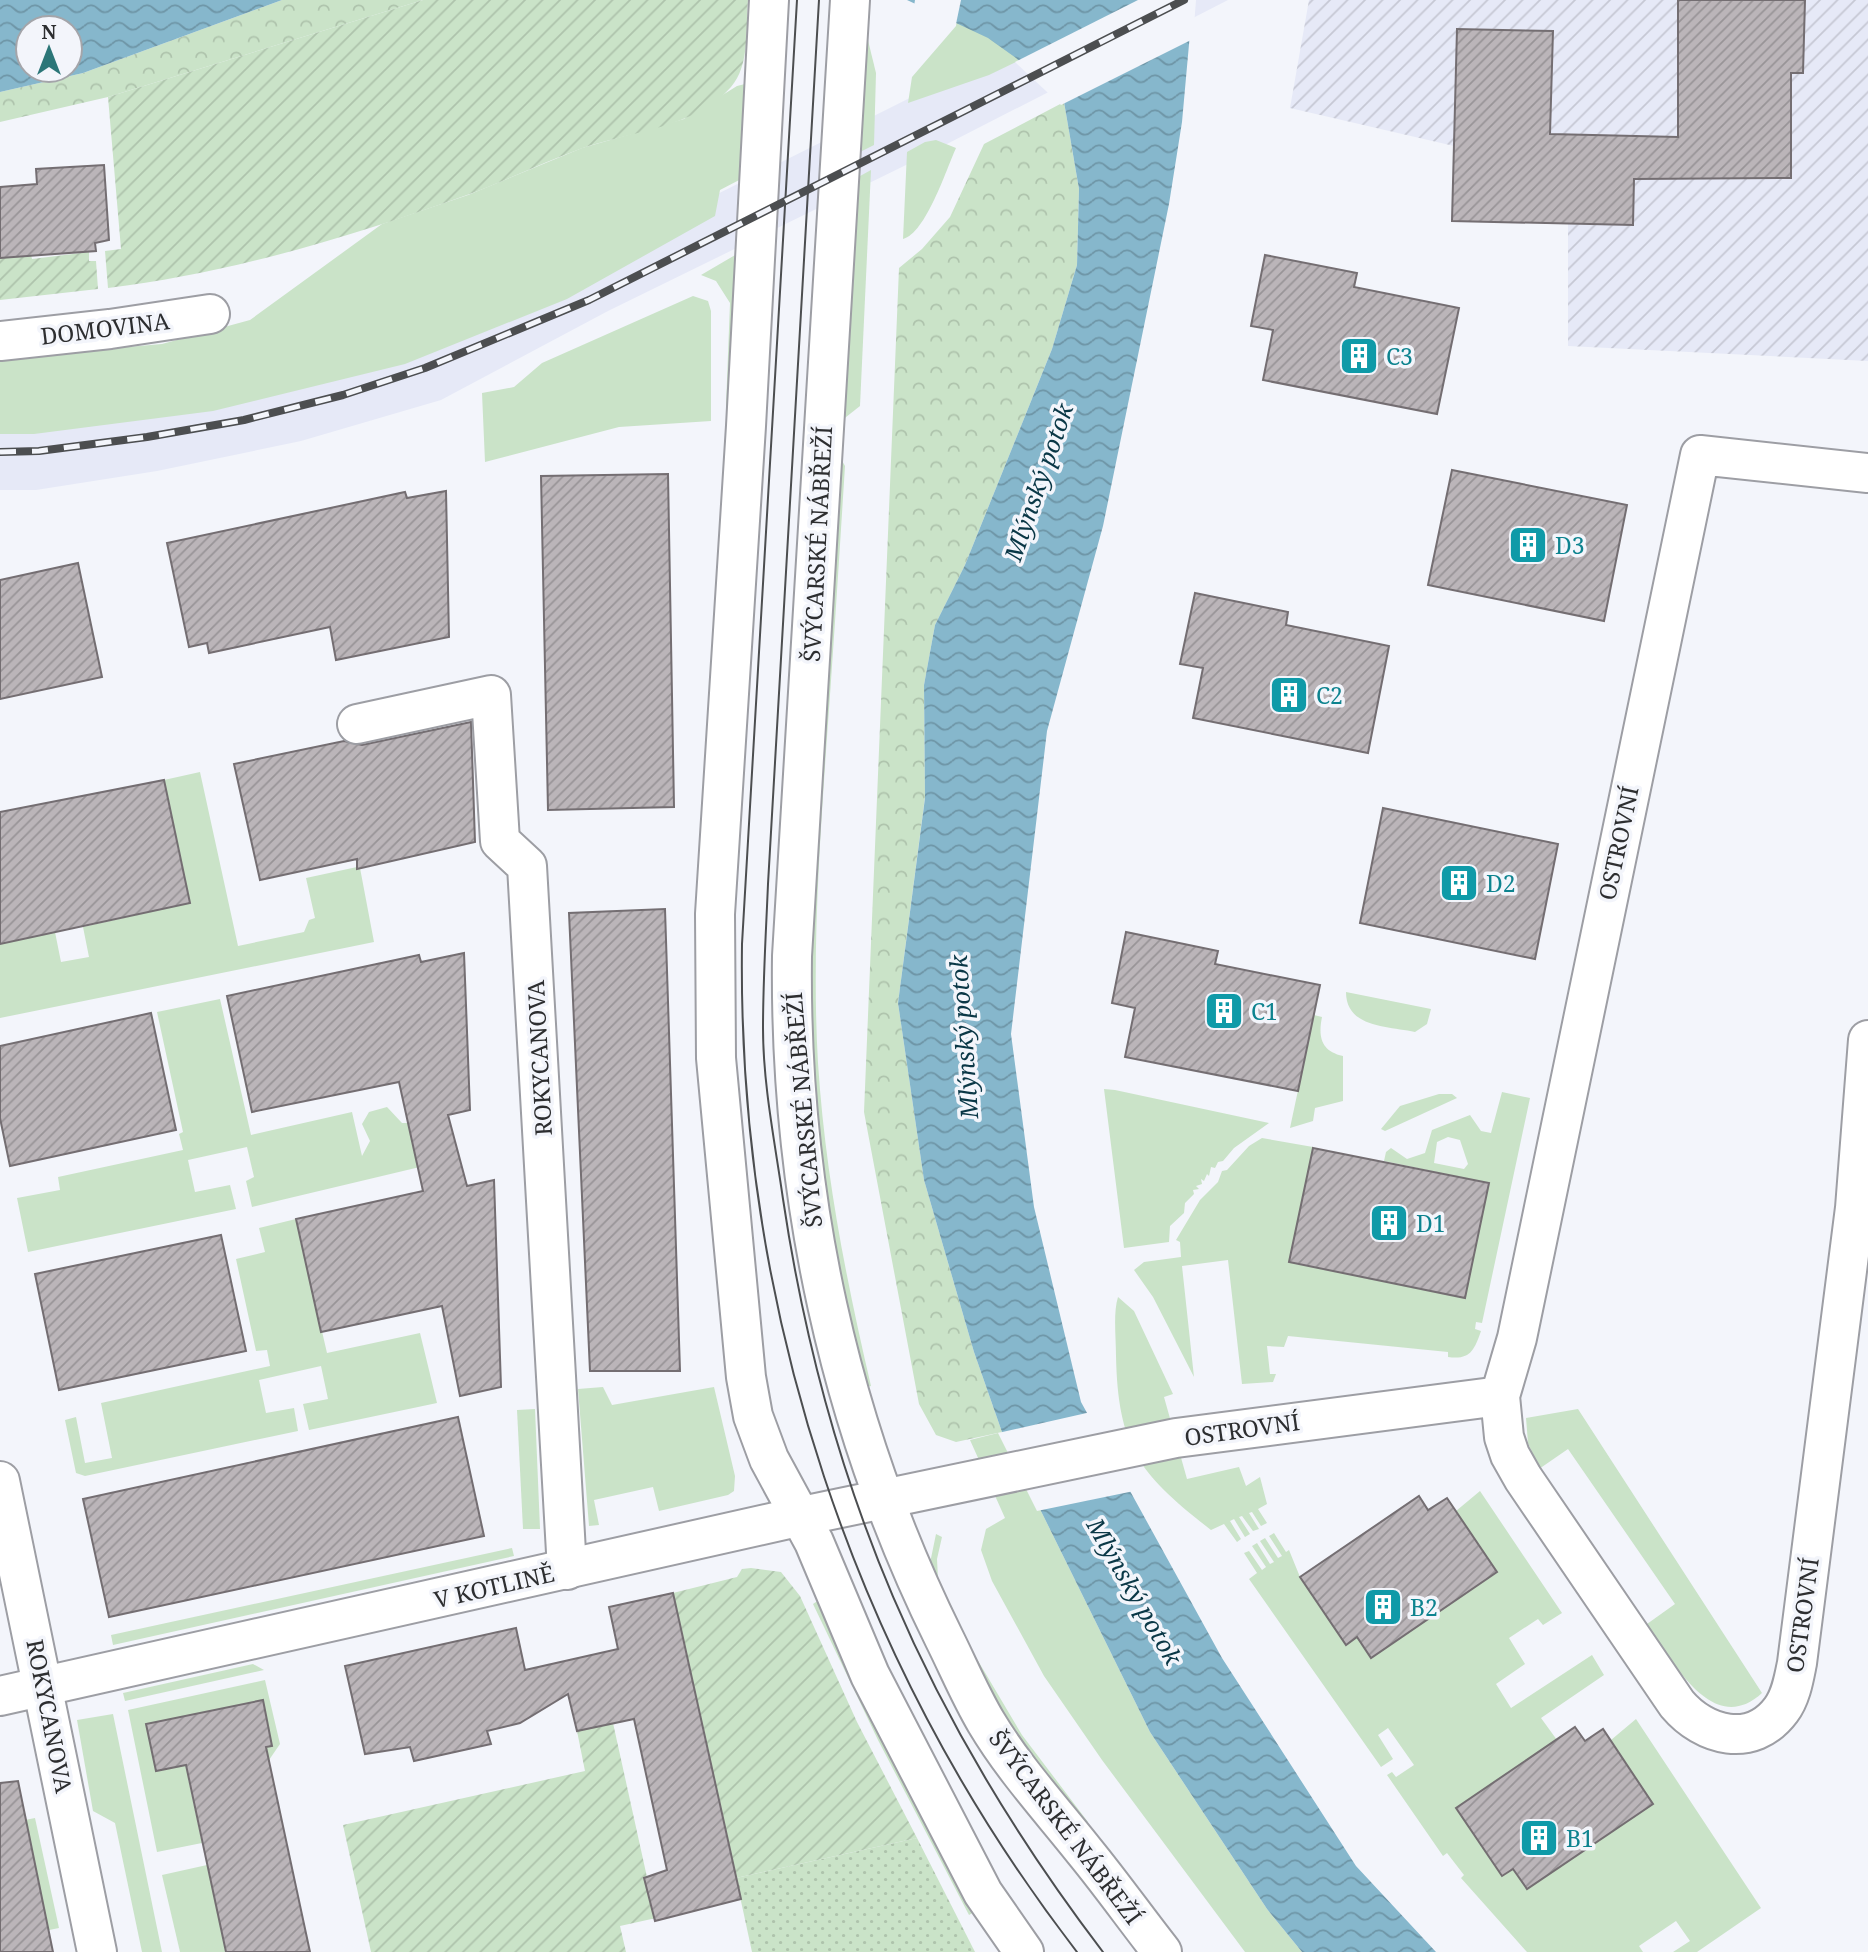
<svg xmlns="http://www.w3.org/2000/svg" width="1868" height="1952" viewBox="0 0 1868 1952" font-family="'Noto Serif',serif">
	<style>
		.built { fill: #e6e9f7 }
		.industrial { fill: url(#industrial-furrows) }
		.grass { fill: #cae3c8; fill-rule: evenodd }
		.forest { fill: url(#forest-crowns) }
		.park { fill: url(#park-dots) }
		.garden { fill: url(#garden-furrows) }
		.water { fill: url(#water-waves); fill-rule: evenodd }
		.pier { fill: #f3f5fb }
		.building { fill: url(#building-hatch); stroke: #746e72; stroke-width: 2 }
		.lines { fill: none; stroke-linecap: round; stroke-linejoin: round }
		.street-casing { stroke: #9d9ea4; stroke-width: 42 }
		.street { stroke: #fff; stroke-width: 38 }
		.tram { stroke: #4c4e50; stroke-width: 2 }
		.rail-casing { stroke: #4c4e50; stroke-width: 8 }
		.rail { stroke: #f3f5fb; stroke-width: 5; stroke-dasharray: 16; stroke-linecap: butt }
		.labels { text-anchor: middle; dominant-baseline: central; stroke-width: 7; stroke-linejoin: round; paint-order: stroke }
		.street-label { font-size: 23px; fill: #2d2e30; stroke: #f3f5fb }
		.culture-label { font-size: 23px; fill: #0d838f; stroke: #f3f5fb; text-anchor: start }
		.water-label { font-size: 24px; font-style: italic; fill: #0a3746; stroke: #f3f5fb }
	</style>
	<defs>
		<pattern id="industrial-furrows" width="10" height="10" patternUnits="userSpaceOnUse" patternTransform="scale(1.75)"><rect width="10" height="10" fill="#e6e9f7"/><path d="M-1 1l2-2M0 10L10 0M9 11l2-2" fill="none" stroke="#c6c8d4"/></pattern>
		<pattern id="forest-crowns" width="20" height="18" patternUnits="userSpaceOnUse" patternTransform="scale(1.75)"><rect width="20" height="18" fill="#cae3c8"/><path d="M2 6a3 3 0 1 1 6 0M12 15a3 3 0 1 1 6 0" fill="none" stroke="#aec3ac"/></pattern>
		<pattern id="park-dots" width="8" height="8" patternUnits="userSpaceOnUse" patternTransform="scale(1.75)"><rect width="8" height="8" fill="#cae3c8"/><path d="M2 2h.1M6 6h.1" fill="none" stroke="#aec3ac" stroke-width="1.8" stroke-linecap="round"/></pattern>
		<pattern id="garden-furrows" width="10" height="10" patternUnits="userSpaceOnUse" patternTransform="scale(1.75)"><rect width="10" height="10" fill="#cae3c8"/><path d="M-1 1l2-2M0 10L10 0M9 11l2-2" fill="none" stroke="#aec3ac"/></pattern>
		<pattern id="water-waves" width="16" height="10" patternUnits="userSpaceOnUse" patternTransform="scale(1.75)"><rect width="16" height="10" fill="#86b7cc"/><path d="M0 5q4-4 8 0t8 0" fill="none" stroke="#6e95a6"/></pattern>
		<pattern id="building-hatch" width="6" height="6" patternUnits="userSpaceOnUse" patternTransform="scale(1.75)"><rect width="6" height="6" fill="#bbb5b9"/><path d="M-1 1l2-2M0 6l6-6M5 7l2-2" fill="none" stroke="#989497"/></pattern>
	</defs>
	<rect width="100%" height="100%" fill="#f3f5fb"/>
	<polygon class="built" points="1106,0 1228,0 906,165 608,311 441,400 301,441 157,471 36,490 0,490 0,417 577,264"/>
	<polygon class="industrial" points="1309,0 1868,0 1868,361 1568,346 1568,224 1452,221 1454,146 1290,108"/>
	<g class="grass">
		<polygon points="862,16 876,73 874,145 852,156"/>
		<polygon points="957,18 1026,57 989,75 908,103 912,77 956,26"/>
		<polygon points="749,83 743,178 720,190 715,216 567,299 405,364 213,411 34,434 0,434 0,358 162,344 250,320 382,224 468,195 582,148 684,119 737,86"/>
		<path d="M936,140L956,148C946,170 926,233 903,239L907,152L925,142Z"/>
		<polygon points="871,170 860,406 841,421 851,181"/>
		<polygon points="742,251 735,406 726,406 730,303 716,281 701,275"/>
		<polygon points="693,296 708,301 711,311 711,421 619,427 485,462 482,393 514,387 542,363"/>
		<path d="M840,457L845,466C839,561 833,656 826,751C819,854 812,959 818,1063C825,1173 846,1279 871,1386L862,1388L833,1270L807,1017Z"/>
		<polygon points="200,772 238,946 304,932 309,920 315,918 306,878 357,867 360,868 374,942 0,1018 0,944 55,932 61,962 89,957 83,927 190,903 164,780"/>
		<path d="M1346,992L1431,1009L1427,1024L1415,1032C1388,1026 1346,1028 1346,992Z"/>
		<polygon points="220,999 251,1135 352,1112 362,1156 370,1141 362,1124 369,1112 387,1107 402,1123 415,1123 424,1166 252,1207 246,1181 254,1177 247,1147 188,1160 195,1192 230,1185 236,1209 28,1252 17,1198 60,1190 58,1177 183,1150 179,1134 183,1132 157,1012"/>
		<path d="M1314,1015L1322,1017C1318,1037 1321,1051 1343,1056V1101L1315,1108L1313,1121L1290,1128Z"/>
		<polygon points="1104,1089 1115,1090 1269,1123 1234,1148 1223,1161 1218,1162 1215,1168 1211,1167 1209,1176 1207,1174 1204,1181 1201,1179 1202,1184 1196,1186 1199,1189 1193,1190 1194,1194 1185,1203 1184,1213 1170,1226 1169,1242 1124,1248"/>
		<path d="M1502,1092L1530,1098L1482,1323L1476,1322L1475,1329L1481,1331C1474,1351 1470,1360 1448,1357V1352L1288,1336L1284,1347L1267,1346L1270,1374H1276L1273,1382L1242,1384L1228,1260L1182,1266L1194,1377L1153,1297L1134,1270L1144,1262L1181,1257L1180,1242L1176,1240L1200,1200L1218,1182L1222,1171L1227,1170L1249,1146L1262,1138L1313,1147L1290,1262L1465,1298L1489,1183L1384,1161L1386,1152L1391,1148L1407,1159L1425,1153L1432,1130L1470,1115L1481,1131L1491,1133ZM1448,1137L1460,1140L1468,1164L1464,1169L1434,1163L1437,1142Z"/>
		<polygon points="1439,1094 1452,1094 1457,1098 1385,1131 1381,1129 1400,1106"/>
		<polygon points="296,1219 327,1353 420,1333 437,1403 309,1430 303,1404 328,1399 321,1366 259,1380 266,1413 294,1408 298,1431 85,1476 76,1473 65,1420 76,1417 85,1463 112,1458 101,1403 270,1366 267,1350 256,1351 236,1259 265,1252 259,1228"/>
		<path d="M1118,1297L1134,1311L1173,1394L1164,1397L1187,1479L1239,1467L1246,1486L1260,1477L1267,1504L1258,1509L1267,1523L1261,1526L1252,1512L1249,1513L1259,1529L1253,1531L1242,1516L1239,1517L1250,1534L1245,1537L1234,1519L1230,1521L1241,1539L1237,1542L1224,1524L1211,1530C1140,1474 1118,1449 1116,1356C1116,1337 1113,1313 1118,1297Z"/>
		<polygon points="603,1387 612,1405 714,1387 735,1476 734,1491 728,1495 659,1511 653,1487 594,1500 599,1525 589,1526 578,1389"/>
		<polygon points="535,1409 540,1529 523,1529 517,1410"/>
		<path d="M1578,1409L1762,1693C1712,1739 1672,1659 1647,1624L1675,1604L1568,1449L1539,1469L1528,1443L1526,1418Z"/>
		<polygon points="1002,1432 1150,1732 1267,1909 1302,1952 1245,1952 1102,1760 1044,1676 992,1581 981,1550 986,1529 1005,1518 970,1440"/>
		<polygon points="1480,1491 1562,1613 1543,1625 1538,1619 1509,1638 1525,1664 1496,1684 1511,1708 1592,1655 1604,1675 1541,1718 1557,1740 1456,1808 1502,1876 1513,1869 1527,1889 1653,1804 1611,1740 1636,1719 1761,1908 1697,1952 1673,1952 1690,1941 1676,1921 1639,1946 1643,1952 1527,1952 1461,1878 1464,1875 1447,1853 1443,1856 1387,1775 1392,1772 1396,1777 1414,1765 1388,1728 1378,1735 1393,1759 1381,1767 1249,1579 1257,1573 1244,1553 1249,1551 1262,1570 1266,1567 1252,1546 1257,1543 1270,1564 1274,1562 1260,1541 1265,1538 1278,1558 1282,1556 1269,1536 1274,1533 1286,1552 1289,1550 1300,1577 1346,1644 1357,1637 1371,1657 1497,1573 1456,1511"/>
		<polygon points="936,1534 942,1537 937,1559 938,1578 974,1654 1022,1735 1088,1822 1081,1827 1012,1737 929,1568"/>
		<polygon points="512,1548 514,1556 113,1645 111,1635"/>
		<polygon points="822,1598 976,1911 969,1915 878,1740 813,1604"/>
		<polygon points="253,1664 264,1670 125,1701 123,1693"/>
		<polygon points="265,1680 280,1744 269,1760 224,1770 222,1757 271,1746 262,1700 146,1724 156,1771 196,1763 188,1778 202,1843 157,1852 128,1710"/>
		<polygon points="113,1714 162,1952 142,1952 115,1823 93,1811 77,1720"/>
		<polygon points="35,1818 59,1928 0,1940 0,1875 25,1820"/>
		<polygon points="207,1865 226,1952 180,1952 162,1875"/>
	</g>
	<g class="forest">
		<polygon points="282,0 423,0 108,97 0,122 0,92 83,73"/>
		<polygon points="1064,102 1079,189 1077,265 1052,349 965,565 935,625 924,685 925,797 898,1003 924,1180 974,1352 1002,1432 956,1442 936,1435 919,1404 864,1112 899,268 922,249 950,217 984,144"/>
	</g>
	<polygon class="park" points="917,1838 975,1952 752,1952 736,1878"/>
	<g class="garden">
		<path d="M423,0H748C746,27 750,66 731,87C694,129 630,131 580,149C542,163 505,181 467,195C350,237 231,273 108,288L105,251L121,249L108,97Z"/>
		<polygon points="89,252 89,261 96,261 98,289 0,300 0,258 31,255 32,259"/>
		<polygon points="751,1568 781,1572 800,1596 857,1722 917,1838 736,1878 673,1593 737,1577 742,1569"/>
		<polygon points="613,1723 656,1918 620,1926 626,1952 371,1952 343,1825 585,1771 577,1731"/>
	</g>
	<g class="water">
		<path d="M0,0H282L83,73L0,92ZM70,28V70H28V28Z"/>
		<polygon points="907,0 1193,0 1182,122 1169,204 1103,526 1047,731 1011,1034 1034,1207 1081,1402 1222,1658 1356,1866 1436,1952 1302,1952 1267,1909 1150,1732 1002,1432 974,1352 924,1180 898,1003 925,798 924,685 935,625 965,565 1052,349 1077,265 1079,189 1064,102 1016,58 988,38"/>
	</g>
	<g class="pier">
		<polygon points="915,0 961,0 956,24 914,6"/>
		<polygon points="1138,0 1196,0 1193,39 1061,105 1015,62"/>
		<polygon points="1091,1412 1134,1491 1037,1511 998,1433"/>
	</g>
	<g class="building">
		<polygon points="1678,0 1805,0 1803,73 1791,73 1791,178 1634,179 1633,225 1452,221 1457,29 1553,31 1550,134 1678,137"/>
		<polygon points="104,165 109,240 95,243 96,251 0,258 0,187 37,184 36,169"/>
		<polygon points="1265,255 1357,273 1354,287 1459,308 1437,414 1263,380 1273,330 1251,326"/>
		<polygon points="1452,470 1627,505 1604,621 1428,585"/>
		<polygon points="668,474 674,807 548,810 541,476"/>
		<polygon points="446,491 449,637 336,660 330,627 209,653 207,643 189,647 167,543 405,492 407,498"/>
		<polygon points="78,563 102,677 0,699 0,580"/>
		<polygon points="1195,593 1288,612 1286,625 1389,646 1368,753 1193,718 1203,668 1180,664"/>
		<polygon points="471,722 475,842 357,869 357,859 260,880 234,764 344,741 362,745"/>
		<polygon points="164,780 190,903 0,944 0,812"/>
		<polygon points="1383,808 1558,844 1535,959 1360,923"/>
		<polygon points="665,909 680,1371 590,1371 569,913"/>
		<polygon points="1126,932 1218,951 1215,964 1320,985 1298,1091 1125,1057 1135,1008 1112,1003"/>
		<polygon points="464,953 470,1110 448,1115 467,1186 494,1180 501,1387 460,1396 442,1306 321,1332 296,1219 423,1191 399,1082 252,1112 227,996 419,955 421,962"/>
		<polygon points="151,1013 176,1130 10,1166 0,1118 0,1046"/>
		<polygon points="1313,1148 1489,1183 1465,1298 1289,1262"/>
		<polygon points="221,1235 246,1351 59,1390 35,1274"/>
		<polygon points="458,1417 484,1536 109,1617 83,1499"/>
		<polygon points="1419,1496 1428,1510 1447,1498 1497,1572 1371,1658 1357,1637 1346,1645 1300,1577"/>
		<polygon points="673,1593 741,1899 655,1921 644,1878 667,1870 634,1719 577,1731 568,1694 520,1723 487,1731 491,1744 414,1761 410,1747 365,1754 345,1666 516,1628 525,1670 618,1649 609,1607"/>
		<polygon points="263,1700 272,1746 266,1747 310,1952 226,1952 186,1765 156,1771 146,1724"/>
		<polygon points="1575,1727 1585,1741 1603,1729 1653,1804 1527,1889 1513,1869 1502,1876 1456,1808"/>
		<polygon points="18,1781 53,1952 0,1952 0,1783"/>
	</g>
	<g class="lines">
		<g class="street-casing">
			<g id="street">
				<polyline points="769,0 746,426 715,914 716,1058 746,1377 753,1416 769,1459 814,1542 870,1675 983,1893 1024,1952"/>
				<path d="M850,0L792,956C789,1193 839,1426 944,1638C958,1666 970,1695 986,1722C1014,1769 1051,1809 1085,1852C1112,1885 1136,1919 1162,1952"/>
				<polyline points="0,341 110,329 210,314"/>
				<path d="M1868,473L1700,455L1517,1338L1500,1396L1504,1437L1510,1455L1523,1478L1677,1704C1704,1736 1752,1749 1781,1710C1791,1697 1794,1678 1797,1663L1855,1208L1868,1040"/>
				<polyline points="357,724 491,695 500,841 527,866 567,1570"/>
				<polyline points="0,1481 97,1952"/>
				<polyline points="0,1696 802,1516 1176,1438 1500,1396"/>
			</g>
		</g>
		<use href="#street" class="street"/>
		<g class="tram">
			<path d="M797,0L742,944C737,1309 854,1663 1077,1952"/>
			<path d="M819,0L768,884C766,932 763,980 763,1028C763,1085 775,1143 783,1199C826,1487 927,1721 1103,1952"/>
		</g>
		<g class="rail-casing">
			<polyline id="rail" points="0,452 39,451 147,437 244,420 343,395 425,368 589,300 1184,0"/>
		</g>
		<use href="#rail" class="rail"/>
	</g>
	<defs>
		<g id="building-square" transform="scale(2.0125)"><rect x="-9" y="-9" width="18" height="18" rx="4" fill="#0f9aa8" stroke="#f3f5fb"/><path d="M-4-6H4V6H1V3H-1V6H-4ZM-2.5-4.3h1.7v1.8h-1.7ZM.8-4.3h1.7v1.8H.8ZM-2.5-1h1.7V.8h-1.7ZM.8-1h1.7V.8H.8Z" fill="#fff"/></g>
	</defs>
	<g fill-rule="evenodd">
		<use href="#building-square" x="1359" y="356"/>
		<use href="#building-square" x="1528" y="545"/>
		<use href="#building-square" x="1289" y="695"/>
		<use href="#building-square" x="1459" y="883"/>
		<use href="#building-square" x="1224" y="1011"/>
		<use href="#building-square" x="1389" y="1223"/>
		<use href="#building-square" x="1383" y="1607"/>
		<use href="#building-square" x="1539" y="1838"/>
	</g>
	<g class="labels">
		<g class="street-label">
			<text transform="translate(105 328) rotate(-7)">DOMOVINA</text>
			<text transform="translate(817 544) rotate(-87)">ŠVÝCARSKÉ NÁBŘEŽÍ</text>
			<text transform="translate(1618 843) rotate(-78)">OSTROVNÍ</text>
			<text transform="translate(539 1058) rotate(-93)">ROKYCANOVA</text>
			<text transform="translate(803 1110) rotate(-95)">ŠVÝCARSKÉ NÁBŘEŽÍ</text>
			<text transform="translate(1242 1429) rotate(-8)">OSTROVNÍ</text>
			<text transform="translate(494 1586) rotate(-13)">V KOTLINĚ</text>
			<text transform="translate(1802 1615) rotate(-82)">OSTROVNÍ</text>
			<text transform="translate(50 1716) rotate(79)">ROKYCANOVA</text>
			<text transform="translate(1066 1827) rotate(53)">ŠVÝCARSKÉ NÁBŘEŽÍ</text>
		</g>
		<g class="culture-label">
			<text x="1386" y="356">C3</text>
			<text x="1555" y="545">D3</text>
			<text x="1316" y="695">C2</text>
			<text x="1486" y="883">D2</text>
			<text x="1251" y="1011">C1</text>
			<text x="1416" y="1223">D1</text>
			<text x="1410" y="1607">B2</text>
			<text x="1566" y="1838">B1</text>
		</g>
		<g class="water-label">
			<text transform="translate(1038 482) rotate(-71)">Mlýnský potok</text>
			<text transform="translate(963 1037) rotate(-94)">Mlýnský potok</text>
			<text transform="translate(1135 1591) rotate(60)">Mlýnský potok</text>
		</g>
	</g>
	<g transform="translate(49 49)"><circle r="33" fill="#f3f5fb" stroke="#a4a5aa" stroke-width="2"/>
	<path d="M0-5L12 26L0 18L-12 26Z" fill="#2c7678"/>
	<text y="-10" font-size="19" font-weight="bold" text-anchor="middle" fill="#2d2e30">N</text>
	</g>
</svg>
